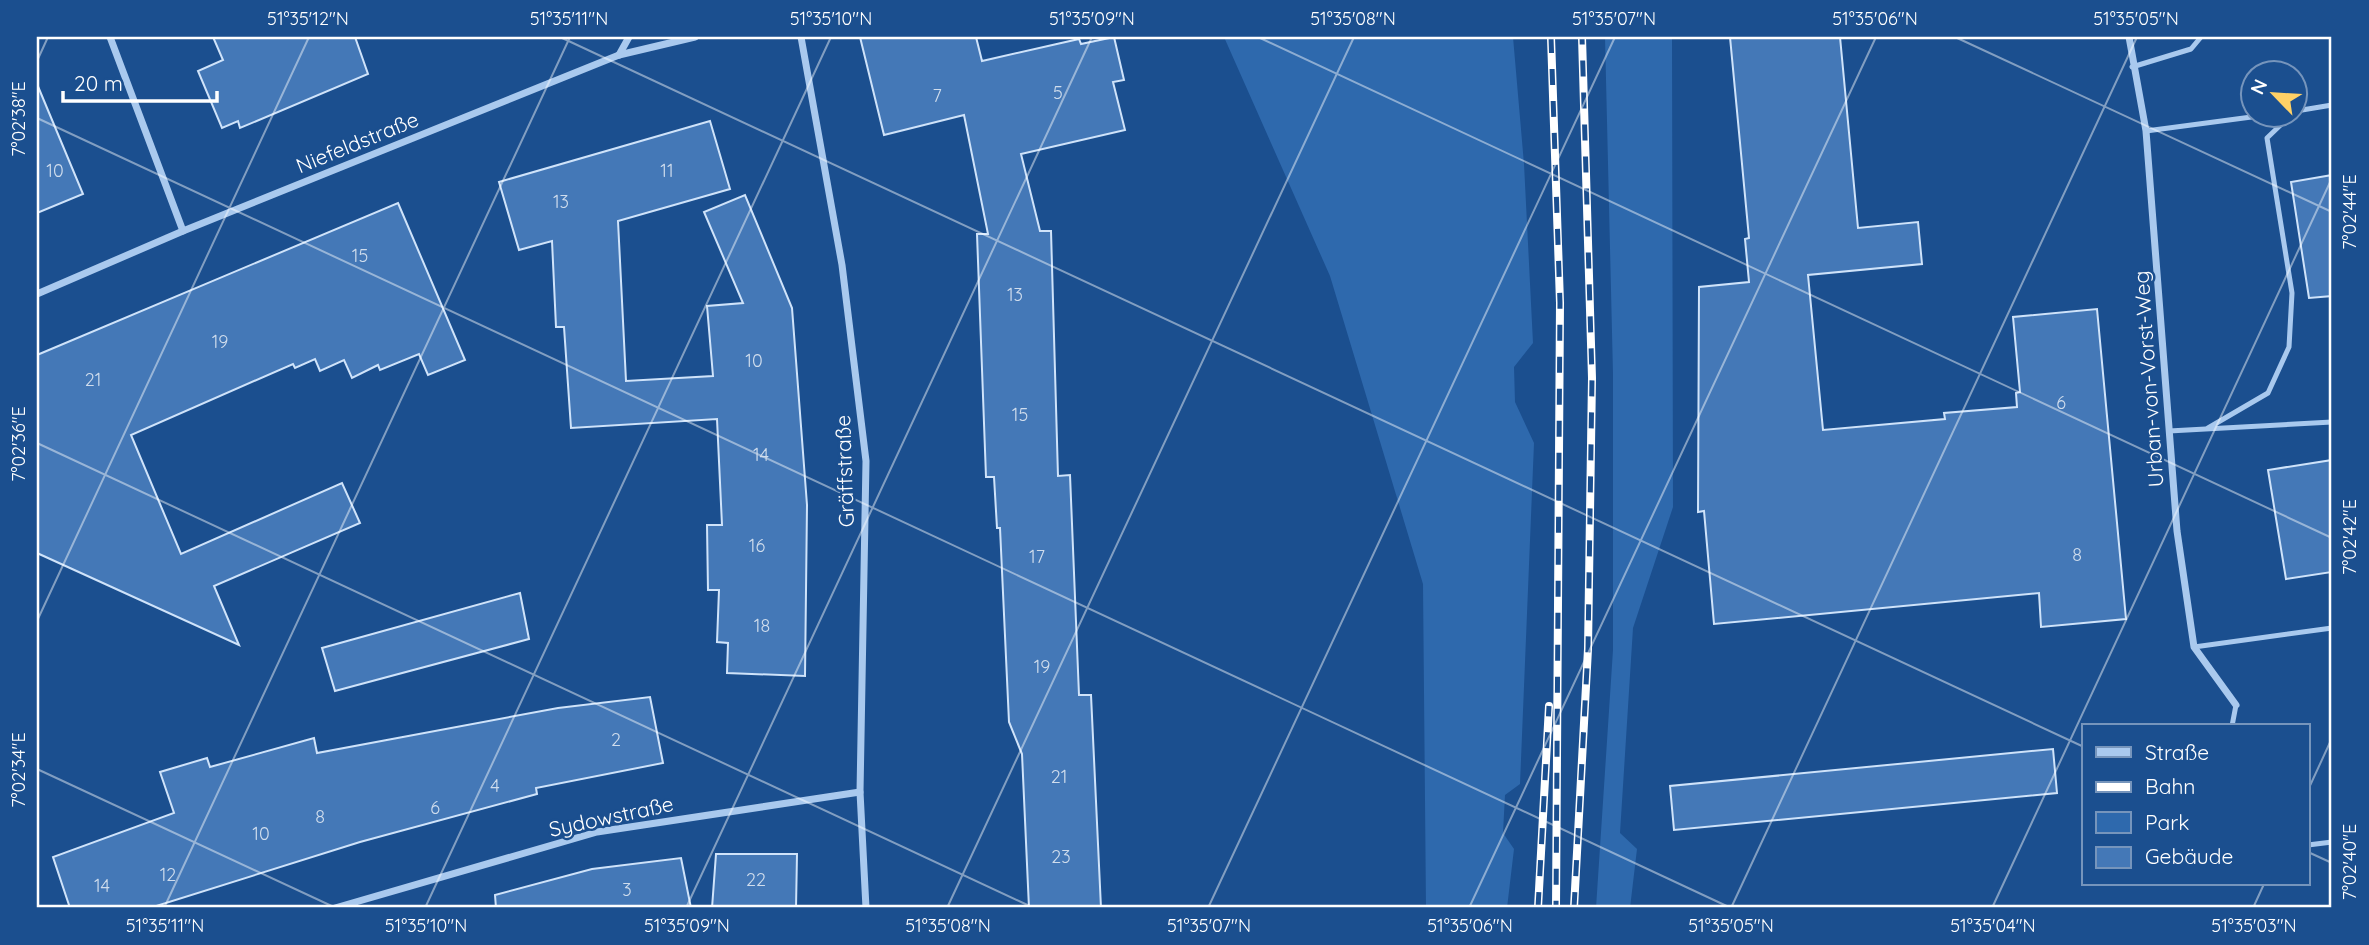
<svg xmlns="http://www.w3.org/2000/svg" width="2369" height="945" viewBox="0 0 2369 945" font-family="Quicksand,sans-serif">
	<style>
		.green { fill: #2e69ad }
		.building { fill: #4478b7; stroke: #cfe3fa; stroke-width: 2 }
		.lines { fill: none; stroke-linecap: round; stroke-linejoin: round }
		.service { stroke: #a9c9ee; stroke-width: 5 }
		.minor { stroke: #a9c9ee; stroke-width: 7 }
		.rail-casing { stroke: #fff; stroke-width: 8 }
		.rail { stroke: #1b4f8f; stroke-width: 5; stroke-dasharray: 16; stroke-linecap: butt }
		.ticks { fill: none; stroke: #fff; stroke-width: 2; stroke-opacity: 0.45 }
		.labels { text-anchor: middle; dominant-baseline: central; stroke-width: 5; stroke-linejoin: round; paint-order: stroke }
		.number-label { font-size: 18px; fill: #d0dded }
		.street-label { font-size: 21px; fill: #fff; stroke: #1b4f8f }
		.neatline { fill: none; stroke: #fff; stroke-width: 2.5 }
		.ticks-label { font-size: 18px; text-anchor: middle; fill: #fff }
	</style>
	<rect width="100%" height="100%" fill="#1b4f8f"/>
	<g class="green">
		<polygon points="1224,37 1513,37 1524,164 1533,343 1514,367 1515,402 1534,443 1520,784 1505,795 1503,833 1514,849 1507,908 1426,908 1423,584 1330,276"/>
		<polygon points="1605,37 1672,37 1673,507 1633,628 1620,833 1637,849 1630,908 1596,908 1613,650 1613,374"/>
	</g>
	<g class="building">
		<polygon points="213,37 355,37 368,74 240,128 238,121 222,128 198,71 223,60"/>
		<polygon points="860,37 976,37 982,61 1079,39 1081,44 1114,37 1124,80 1113,82 1125,130 1021,154 1040,231 1051,231 1058,476 1070,475 1079,695 1091,695 1101,908 1029,908 1022,754 1009,722 1000,528 997,528 994,477 986,477 977,234 988,234 964,115 884,135"/>
		<polygon points="1730,37 1840,37 1858,228 1918,222 1922,264 1808,275 1823,430 1945,419 1944,413 2017,407 2016,393 2020,392 2013,317 2097,309 2126,619 2041,627 2039,593 1714,624 1704,511 1698,512 1699,287 1749,282 1745,239 1749,238"/>
		<polygon points="37,84 83,194 37,213"/>
		<polygon points="710,121 730,189 618,221 626,381 713,376 707,306 743,303 704,212 745,195 792,308 807,505 805,676 727,673 728,643 717,642 719,590 708,590 707,525 722,525 717,419 571,428 564,327 556,327 552,241 519,250 499,182"/>
		<polygon points="2332,175 2332,296 2309,298 2291,182"/>
		<polygon points="398,203 465,360 428,375 419,354 380,370 378,365 352,378 344,360 320,371 315,359 295,368 293,364 131,435 181,554 342,483 360,523 214,586 239,645 37,553 37,355"/>
		<polygon points="2332,460 2332,572 2286,579 2268,470"/>
		<polygon points="520,593 529,639 335,691 322,648"/>
		<polygon points="650,697 663,763 536,788 537,794 360,842 150,908 70,908 53,857 174,813 160,772 207,758 210,767 314,738 317,753 558,708"/>
		<polygon points="2053,749 2057,793 1674,830 1670,786"/>
		<polygon points="716,854 797,854 796,908 712,908"/>
		<polygon points="681,858 691,908 496,908 495,895 592,869"/>
	</g>
	<g class="lines">
		<g class="service">
			<polyline points="2132,67 2191,49 2201,37"/>
			<polyline points="2296,111 2332,105"/>
			<polyline points="2146,131 2259,116"/>
			<polyline points="2208,428 2268,393 2289,347 2292,293 2267,138 2290,116"/>
			<polyline points="2169,431 2332,422"/>
			<polyline points="2194,647 2332,628"/>
			<polyline points="2232,726 2236,705"/>
			<polyline points="2308,845 2332,842"/>
		</g>
		<g class="minor">
			<polyline points="110,37 183,231"/>
			<polyline points="801,37 842,265 866,461 860,792 866,908"/>
			<polyline points="2129,37 2146,131 2177,531 2194,647 2236,705"/>
			<polyline points="619,55 629,37"/>
			<polyline points="37,294 183,231 619,55 695,37"/>
			<polyline points="335,908 597,832 860,792"/>
		</g>
		<g class="rail-casing">
			<g id="rail">
				<polyline points="1551,37 1560,303 1556,908"/>
				<polyline points="1538,908 1549,706"/>
				<polyline points="1574,908 1588,649 1592,378 1582,37"/>
			</g>
		</g>
		<use href="#rail" class="rail"/>
	</g>
	<path class="ticks" d="M560,37L2084,747M1258,37L2332,538M1955,37L2332,212M37,61L48,37M37,118L1731,908M37,443L1034,908M37,621L309,37M37,769L336,908M2308,790L2332,738M2308,852L2332,863M164,908L570,37M425,908L831,37M686,908L1092,37M947,908L1354,37M1208,908L1615,37M1469,908L1876,37M1731,908L2137,37M1992,908L2332,178M2253,908L2264,884"/>
	<g class="labels">
		<g class="number-label">
			<text x="1058" y="92">5</text>
			<text x="937" y="95">7</text>
			<text x="55" y="170">10</text>
			<text x="667" y="170">11</text>
			<text x="561" y="201">13</text>
			<text x="360" y="255">15</text>
			<text x="1015" y="294">13</text>
			<text x="220" y="341">19</text>
			<text x="754" y="360">10</text>
			<text x="93" y="379">21</text>
			<text x="2061" y="402">6</text>
			<text x="1020" y="414">15</text>
			<text x="761" y="454">14</text>
			<text x="757" y="545">16</text>
			<text x="2077" y="554">8</text>
			<text x="1037" y="556">17</text>
			<text x="762" y="625">18</text>
			<text x="1042" y="666">19</text>
			<text x="616" y="739">2</text>
			<text x="1059" y="776">21</text>
			<text x="495" y="785">4</text>
			<text x="435" y="807">6</text>
			<text x="320" y="816">8</text>
			<text x="261" y="833">10</text>
			<text x="1061" y="856">23</text>
			<text x="168" y="874">12</text>
			<text x="756" y="879">22</text>
			<text x="102" y="885">14</text>
			<text x="627" y="889">3</text>
		</g>
		<g class="street-label">
			<text transform="translate(357 142) rotate(-22)">Niefeldstraße</text>
			<text transform="translate(2148 379) rotate(-94)">Urban-von-Vorst-Weg</text>
			<text transform="translate(844 471) rotate(-92)">Gräffstraße</text>
			<text transform="translate(611 816) rotate(-12)">Sydowstraße</text>
		</g>
	</g>
	<rect width="2369" height="945" fill="none" stroke="#1b4f8f" stroke-width="77"/>
	<rect x="2082" y="724" width="228" height="161" fill="#1b4f8f" stroke="#7695bc" stroke-width="2"/>
	<rect x="2096" y="747" width="35" height="10" fill="#a9c9ee" stroke="#7695bc" stroke-width="2"/>
	<text x="2145" y="760" font-size="21" fill="#ffffff">Straße</text>
	<rect x="2096" y="782" width="35" height="10" fill="#ffffff" stroke="#7695bc" stroke-width="2"/>
	<text x="2145" y="794" font-size="21" fill="#ffffff">Bahn</text>
	<rect x="2096" y="812" width="35" height="21" fill="#2e69ad" stroke="#7695bc" stroke-width="2"/>
	<text x="2145" y="830" font-size="21" fill="#ffffff">Park</text>
	<rect x="2096" y="847" width="35" height="21" fill="#4478b7" stroke="#7695bc" stroke-width="2"/>
	<text x="2145" y="864" font-size="21" fill="#ffffff">Gebäude</text>
	<g transform="translate(2274 94) rotate(295)"><circle r="33" fill="#1b4f8f" stroke="#7695bc" stroke-width="2"/>
	<path d="M0-5L12 26L0 18L-12 26Z" fill="#ffd166"/>
	<text y="-10" font-size="19" font-weight="bold" text-anchor="middle" fill="#ffffff">N</text>
	</g>
	<path d="M63 91v10h154v-10" fill="none" stroke="#ffffff" stroke-width="3.5"/>
	<text x="74" y="91" font-size="21" fill="#ffffff" stroke="#1b4f8f" stroke-width="5" paint-order="stroke">20 m</text>
	<rect x="38" y="38" width="2292" height="868" class="neatline"/>
	<g class="ticks-label">
		<text x="308" y="25">51°35'12"N</text>
		<text x="569" y="25">51°35'11"N</text>
		<text x="831" y="25">51°35'10"N</text>
		<text x="1092" y="25">51°35'09"N</text>
		<text x="1353" y="25">51°35'08"N</text>
		<text x="1614" y="25">51°35'07"N</text>
		<text x="1875" y="25">51°35'06"N</text>
		<text x="2136" y="25">51°35'05"N</text>
		<text transform="translate(19 119) rotate(-90)" y="6">7°02'38"E</text>
		<text transform="translate(2350 212) rotate(-90)" y="6">7°02'44"E</text>
		<text transform="translate(19 444) rotate(-90)" y="6">7°02'36"E</text>
		<text transform="translate(2350 537) rotate(-90)" y="6">7°02'42"E</text>
		<text transform="translate(19 770) rotate(-90)" y="6">7°02'34"E</text>
		<text transform="translate(2350 862) rotate(-90)" y="6">7°02'40"E</text>
		<text x="165" y="932">51°35'11"N</text>
		<text x="426" y="932">51°35'10"N</text>
		<text x="687" y="932">51°35'09"N</text>
		<text x="948" y="932">51°35'08"N</text>
		<text x="1209" y="932">51°35'07"N</text>
		<text x="1470" y="932">51°35'06"N</text>
		<text x="1731" y="932">51°35'05"N</text>
		<text x="1993" y="932">51°35'04"N</text>
		<text x="2254" y="932">51°35'03"N</text>
	</g>
</svg>
